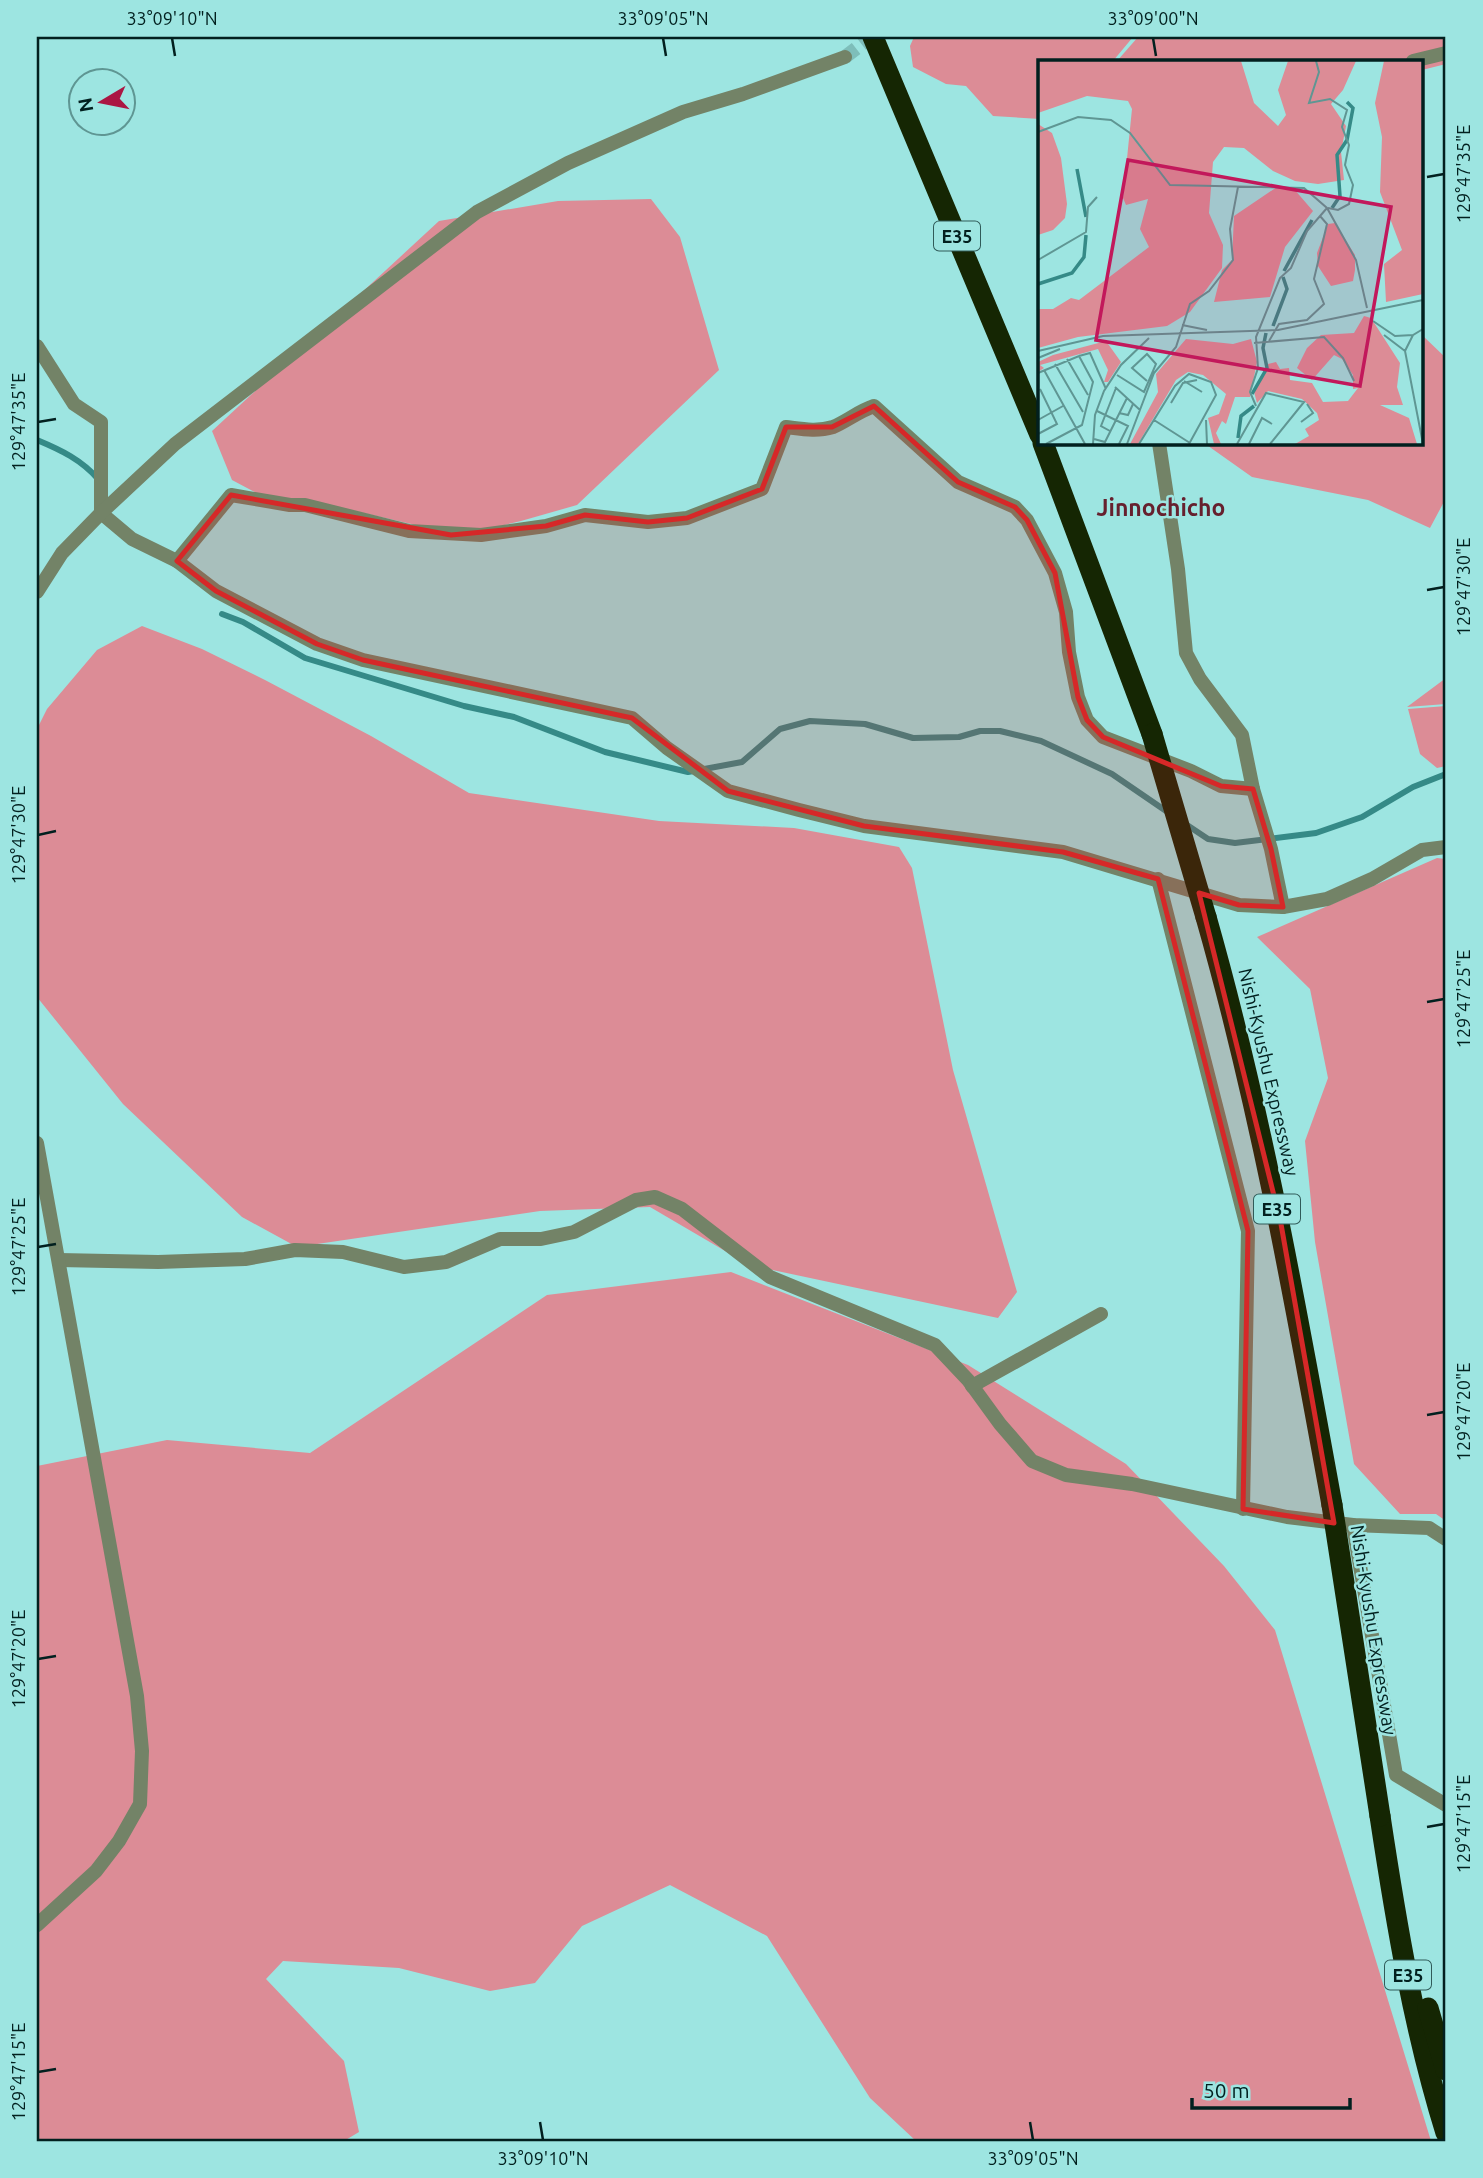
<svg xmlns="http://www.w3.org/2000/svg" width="1483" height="2178" viewBox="0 0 1483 2178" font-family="Ubuntu,sans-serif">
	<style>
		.green { fill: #dc8c96 }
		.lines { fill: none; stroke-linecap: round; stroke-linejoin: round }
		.stream { stroke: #358a87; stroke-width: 6 }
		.tertiary-tunnel { stroke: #7ebeba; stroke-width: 14; stroke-dasharray: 14 7; stroke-linecap: butt }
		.minor { stroke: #738367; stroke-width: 14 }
		.tertiary { stroke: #738367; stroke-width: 14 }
		.motorway { stroke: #152603; stroke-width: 21 }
		.motorway-bridge { stroke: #152603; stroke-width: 21 }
		.marked { fill: #d62828; fill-opacity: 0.2; stroke: #d62828; stroke-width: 5; stroke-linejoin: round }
		.ticks { fill: none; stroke: #02201f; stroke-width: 2.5 }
		.labels { text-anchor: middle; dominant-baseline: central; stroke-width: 5; stroke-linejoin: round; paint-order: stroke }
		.shield { fill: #9de5e1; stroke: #305b59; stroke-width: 2 }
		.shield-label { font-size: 18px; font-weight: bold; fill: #02201f }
		.street-label { font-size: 19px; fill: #02201f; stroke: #9de5e1 }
		.quarter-label { font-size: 23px; font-weight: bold; fill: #66202e; stroke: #9de5e1 }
		.inset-river { fill: none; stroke: #358a87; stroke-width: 3.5 }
		.inset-road { fill: none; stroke: #5f9693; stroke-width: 2 }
		.view { fill: #c2185b; fill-opacity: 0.15; stroke: #c2185b; stroke-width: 3.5 }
		.inset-edge { fill: none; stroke: #02201f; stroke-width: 3.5 }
		.neatline { fill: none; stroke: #02201f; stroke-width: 2.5 }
		.ticks-label { font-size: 18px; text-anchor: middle; fill: #02201f }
	</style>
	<rect width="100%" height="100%" fill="#9de5e1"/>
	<g class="green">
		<polygon points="914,37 1133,37 1113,61 1040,61 1040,119 993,116 966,86 946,84 913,67 910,46"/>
		<polygon points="1138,37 1446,37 1446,64 1422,70 1422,61 1117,61"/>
		<polygon points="651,199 680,237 719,370 577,505 521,521 475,532 433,529 307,500 262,496 232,480 212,431 439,221 558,201"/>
		<polygon points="1422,335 1446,358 1446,498 1430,528 1368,500 1252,477 1204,443 1422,443"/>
		<polygon points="142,626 202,649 265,680 371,736 469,793 659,821 794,828 899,847 912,868 953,1070 1017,1292 998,1318 749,1265 650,1207 540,1211 297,1247 242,1217 123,1104 37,997 37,729 47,709 97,650"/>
		<polygon points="1446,678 1446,704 1407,707"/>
		<polygon points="1446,706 1446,766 1437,768 1420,754 1408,709"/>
		<polygon points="1437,858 1446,859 1446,1521 1436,1514 1400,1514 1354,1464 1315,1242 1305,1141 1328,1078 1310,989 1257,937"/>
		<polygon points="731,1272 968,1365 1126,1464 1224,1566 1275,1630 1431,2141 916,2141 870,2098 767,1936 670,1885 582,1926 535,1983 490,1991 399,1968 283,1961 266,1979 344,2061 359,2132 344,2141 37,2141 37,1466 167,1440 310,1453 547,1295"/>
	</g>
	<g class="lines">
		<g class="stream">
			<path d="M37,440C61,450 82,460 99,480"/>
			<polyline points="222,614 243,622 305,658 464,706 514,717 605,752 688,772 742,762 780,729 810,721 865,724 913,738 959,737 980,731 1000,731 1041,741 1112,774 1169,813"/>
			<polyline points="1184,823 1208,839 1235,843 1316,833 1362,817 1413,787 1446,774"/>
		</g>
		<polyline class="tertiary-tunnel" points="845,57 871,37"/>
		<g class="minor">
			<polyline points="1413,61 1446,53"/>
			<polyline points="37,346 74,404 101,422 101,513 132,539 177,561 216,591 317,644 363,660 632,718 667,748 728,791 799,810 864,826 1063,852 1239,905 1283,907 1327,899 1372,879 1422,850 1446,847"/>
			<polyline points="1159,443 1178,569 1186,653 1200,679 1242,735 1253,789 1271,849 1283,907"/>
			<path d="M177,561L231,495L290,505H305L409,531L481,535L546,526L585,515L648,522L687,518L762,489L786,427C802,429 817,432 833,427C847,421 859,411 874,406L958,482L1015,507L1027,520L1055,573L1066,612L1069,652L1078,697L1087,720L1103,737L1191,771L1221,786L1253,789"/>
			<polyline points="1158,879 1248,1231 1243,1509"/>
			<polyline points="59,1260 158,1262 245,1259 295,1250 343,1252 404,1267 446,1262 500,1239 541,1239 574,1232 636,1200 655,1197 682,1209 770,1277 935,1345 968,1380 1000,1424 1032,1461 1066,1475 1132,1484 1287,1517 1353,1525 1429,1528 1446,1539"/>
			<polyline points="972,1386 1101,1314"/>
			<polyline points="1353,1525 1396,1775 1446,1805"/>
		</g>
		<g class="tertiary">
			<polyline points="37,592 62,553 101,513 175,444 477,212 568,163 683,112 743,94 845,57"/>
			<polyline points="37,1143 137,1696 142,1751 140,1804 119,1841 96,1871 37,1925"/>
		</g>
		<g class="motorway">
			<polyline points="873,37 1040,435"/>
			<polyline points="1043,443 1152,734"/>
			<path d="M1206,917C1261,1110 1296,1307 1332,1505"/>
			<path d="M1380,1816C1396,1922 1414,2030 1446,2133"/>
			<polyline points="1428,2008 1446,2070"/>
		</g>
		<g class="motorway-bridge">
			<polyline points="1152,734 1206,917"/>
			<polyline points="1332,1505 1380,1816"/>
		</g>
	</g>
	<path class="marked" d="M874,406L958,482L1015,507L1027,520L1055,573L1078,697L1087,720L1103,737L1221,786L1253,789L1271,849L1283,907L1239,905L1199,893L1281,1224L1334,1523L1243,1509L1248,1231L1158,879L1063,852L864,826L728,791L632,718L363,660L317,644L216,591L177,561L231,495L451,535L546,526L585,515L648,522L687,518L762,489L786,427H832Z"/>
	<path class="ticks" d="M172,38L175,56M663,38L666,56M1153,38L1156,56M1427,177L1444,174M38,422L56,419M1427,590L1444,587M38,835L56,831M1427,1002L1444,999M38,1247L56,1244M1427,1415L1444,1412M38,1659L56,1656M1427,1827L1444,1824M38,2072L56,2069M540,2122L543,2140M1030,2122L1033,2140"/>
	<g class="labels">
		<g class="shield">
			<rect x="934" y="221.5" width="46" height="29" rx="5"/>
			<rect x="1254" y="1194.5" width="46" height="29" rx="5"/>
			<rect x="1385" y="1960.5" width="46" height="29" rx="5"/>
		</g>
		<g class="shield-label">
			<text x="957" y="236">E35</text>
			<text x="1277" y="1209">E35</text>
			<text x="1408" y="1975">E35</text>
		</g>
		<g class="street-label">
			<text transform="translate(1269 1072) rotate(77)">Nishi-Kyushu Expressway</text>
			<text transform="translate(1374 1630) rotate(81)">Nishi-Kyushu Expressway</text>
		</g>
		<g class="quarter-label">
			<text x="1161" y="507">Jinnochicho</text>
		</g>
	</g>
	<g transform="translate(1038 60)">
		<rect width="385" height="385" fill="#9de5e1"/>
		<path d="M0,1H203L216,43L240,66L248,55L240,30L250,1H318L305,30L293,44L308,66L303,92L306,120L280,124L257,121L235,111L206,88L186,87L175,102L171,153L185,185L184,208L152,252L129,266L40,277L0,288V249H15L33,238L41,240L111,187L102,169L110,139L88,145L85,138L94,49L90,41L49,36L0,53ZM346,1H385V234L348,242L346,204L364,190L342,132L344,77L337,43ZM0,64L14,73L23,98L29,144L27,158L15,170L0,175ZM239,127L256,129L275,151L247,187L232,237L176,242L184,210L194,200L196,156ZM297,163L317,195V210L315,221L293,226L280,206L279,193L290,164ZM326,256L333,258L362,303L359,327L365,345H342L371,358L379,384H257L271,376L267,369L281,360L279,353L264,339L230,331L219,343L216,332L221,319L230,304L238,302L242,309L251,308L252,320L274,323L285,342L310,341L320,328L315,329V315L304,299L296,295L274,320L259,308L269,288L283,275L316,273ZM148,279L195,284L213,279L219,302L212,337H197L188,364L184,361L178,373L183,384H176L170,358L181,354L188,334L165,315L150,312L138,320L100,384H92L120,332L118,314ZM68,281L83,302L70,322H66L70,310L60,289L2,305L6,308L0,312V302L15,295Z" fill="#dc8c96"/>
		<path class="inset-river" d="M39,109L48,157M294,148L302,136L299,95L309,80L315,48L309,42M246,211L274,160M0,224L34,213L46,197L48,175M235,266L249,229L245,217M214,334L229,308L225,288L228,273M200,378L203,356L216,346"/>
		<path class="inset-road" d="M278,1L281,12L271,43L292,39L309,50L304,67L311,85L307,105L315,125L311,144L300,150L290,148M0,72L40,57L73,60L92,73L132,125L266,128L289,148L318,200L329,248M0,200L48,172L50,147L59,137M335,261L357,276L375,275L385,269M144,265L169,270M346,275L367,291M375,275L367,291L385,384M231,281L241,264L269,260L286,244L276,219L289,164L282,156M216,283L286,277L305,298L316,321M0,291L65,276L240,270L385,240M41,296L52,293L68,329M0,298L22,289M29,299L50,335M17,304L45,352M6,310L47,384M0,313L41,296L55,322L44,365L8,384M79,315L106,332L118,304L109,294L94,308L109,321M146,321L164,332M77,327L102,350M133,343L145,323L159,320M218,346L212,332L220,308L218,277L242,218L253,208L269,171L289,148M59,351L90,366L81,384M81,353L90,355L95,344M0,360L25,346M116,360L152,383M168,360L169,384M263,362L275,353L269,344M72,371L63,366L78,328M0,374L19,364L2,329M56,379L67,382L89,338M55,384L57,355L66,331L83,305L111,278M89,384L116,313L138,287L152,244L171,231L195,200L192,169L200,127M101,384L137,326L151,314L173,322L178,335L151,384M199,384L228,333L266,342L232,384M211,384L224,358L234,364"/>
		<path class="view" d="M90,100L353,147L322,326L58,280Z"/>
		<rect width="385" height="385" class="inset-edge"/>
	</g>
	<rect width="1483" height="2178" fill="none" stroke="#9de5e1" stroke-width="77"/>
	<g transform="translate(102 102) rotate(260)"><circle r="33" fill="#9de5e1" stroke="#5f9693" stroke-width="2"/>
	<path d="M0-5L12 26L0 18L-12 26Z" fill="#ab1643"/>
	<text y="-10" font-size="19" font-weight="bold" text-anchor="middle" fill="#02201f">N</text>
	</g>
	<path d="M1192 2098v10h158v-10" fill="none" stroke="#02201f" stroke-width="3.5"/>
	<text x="1203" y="2098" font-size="21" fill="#02201f" stroke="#9de5e1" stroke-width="5" paint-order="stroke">50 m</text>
	<rect x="38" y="38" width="1406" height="2102" class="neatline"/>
	<g class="ticks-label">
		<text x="172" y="25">33°09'10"N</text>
		<text x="663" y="25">33°09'05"N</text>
		<text x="1153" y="25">33°09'00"N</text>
		<text transform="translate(1464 174) rotate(-90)" y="6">129°47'35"E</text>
		<text transform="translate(19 422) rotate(-90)" y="6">129°47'35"E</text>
		<text transform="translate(1464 587) rotate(-90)" y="6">129°47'30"E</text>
		<text transform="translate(19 835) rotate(-90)" y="6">129°47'30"E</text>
		<text transform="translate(1464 999) rotate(-90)" y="6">129°47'25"E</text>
		<text transform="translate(19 1247) rotate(-90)" y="6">129°47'25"E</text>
		<text transform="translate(1464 1412) rotate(-90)" y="6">129°47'20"E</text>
		<text transform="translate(19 1659) rotate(-90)" y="6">129°47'20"E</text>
		<text transform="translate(1464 1824) rotate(-90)" y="6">129°47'15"E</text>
		<text transform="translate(19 2072) rotate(-90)" y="6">129°47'15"E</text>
		<text x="543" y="2165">33°09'10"N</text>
		<text x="1033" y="2165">33°09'05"N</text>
	</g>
</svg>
